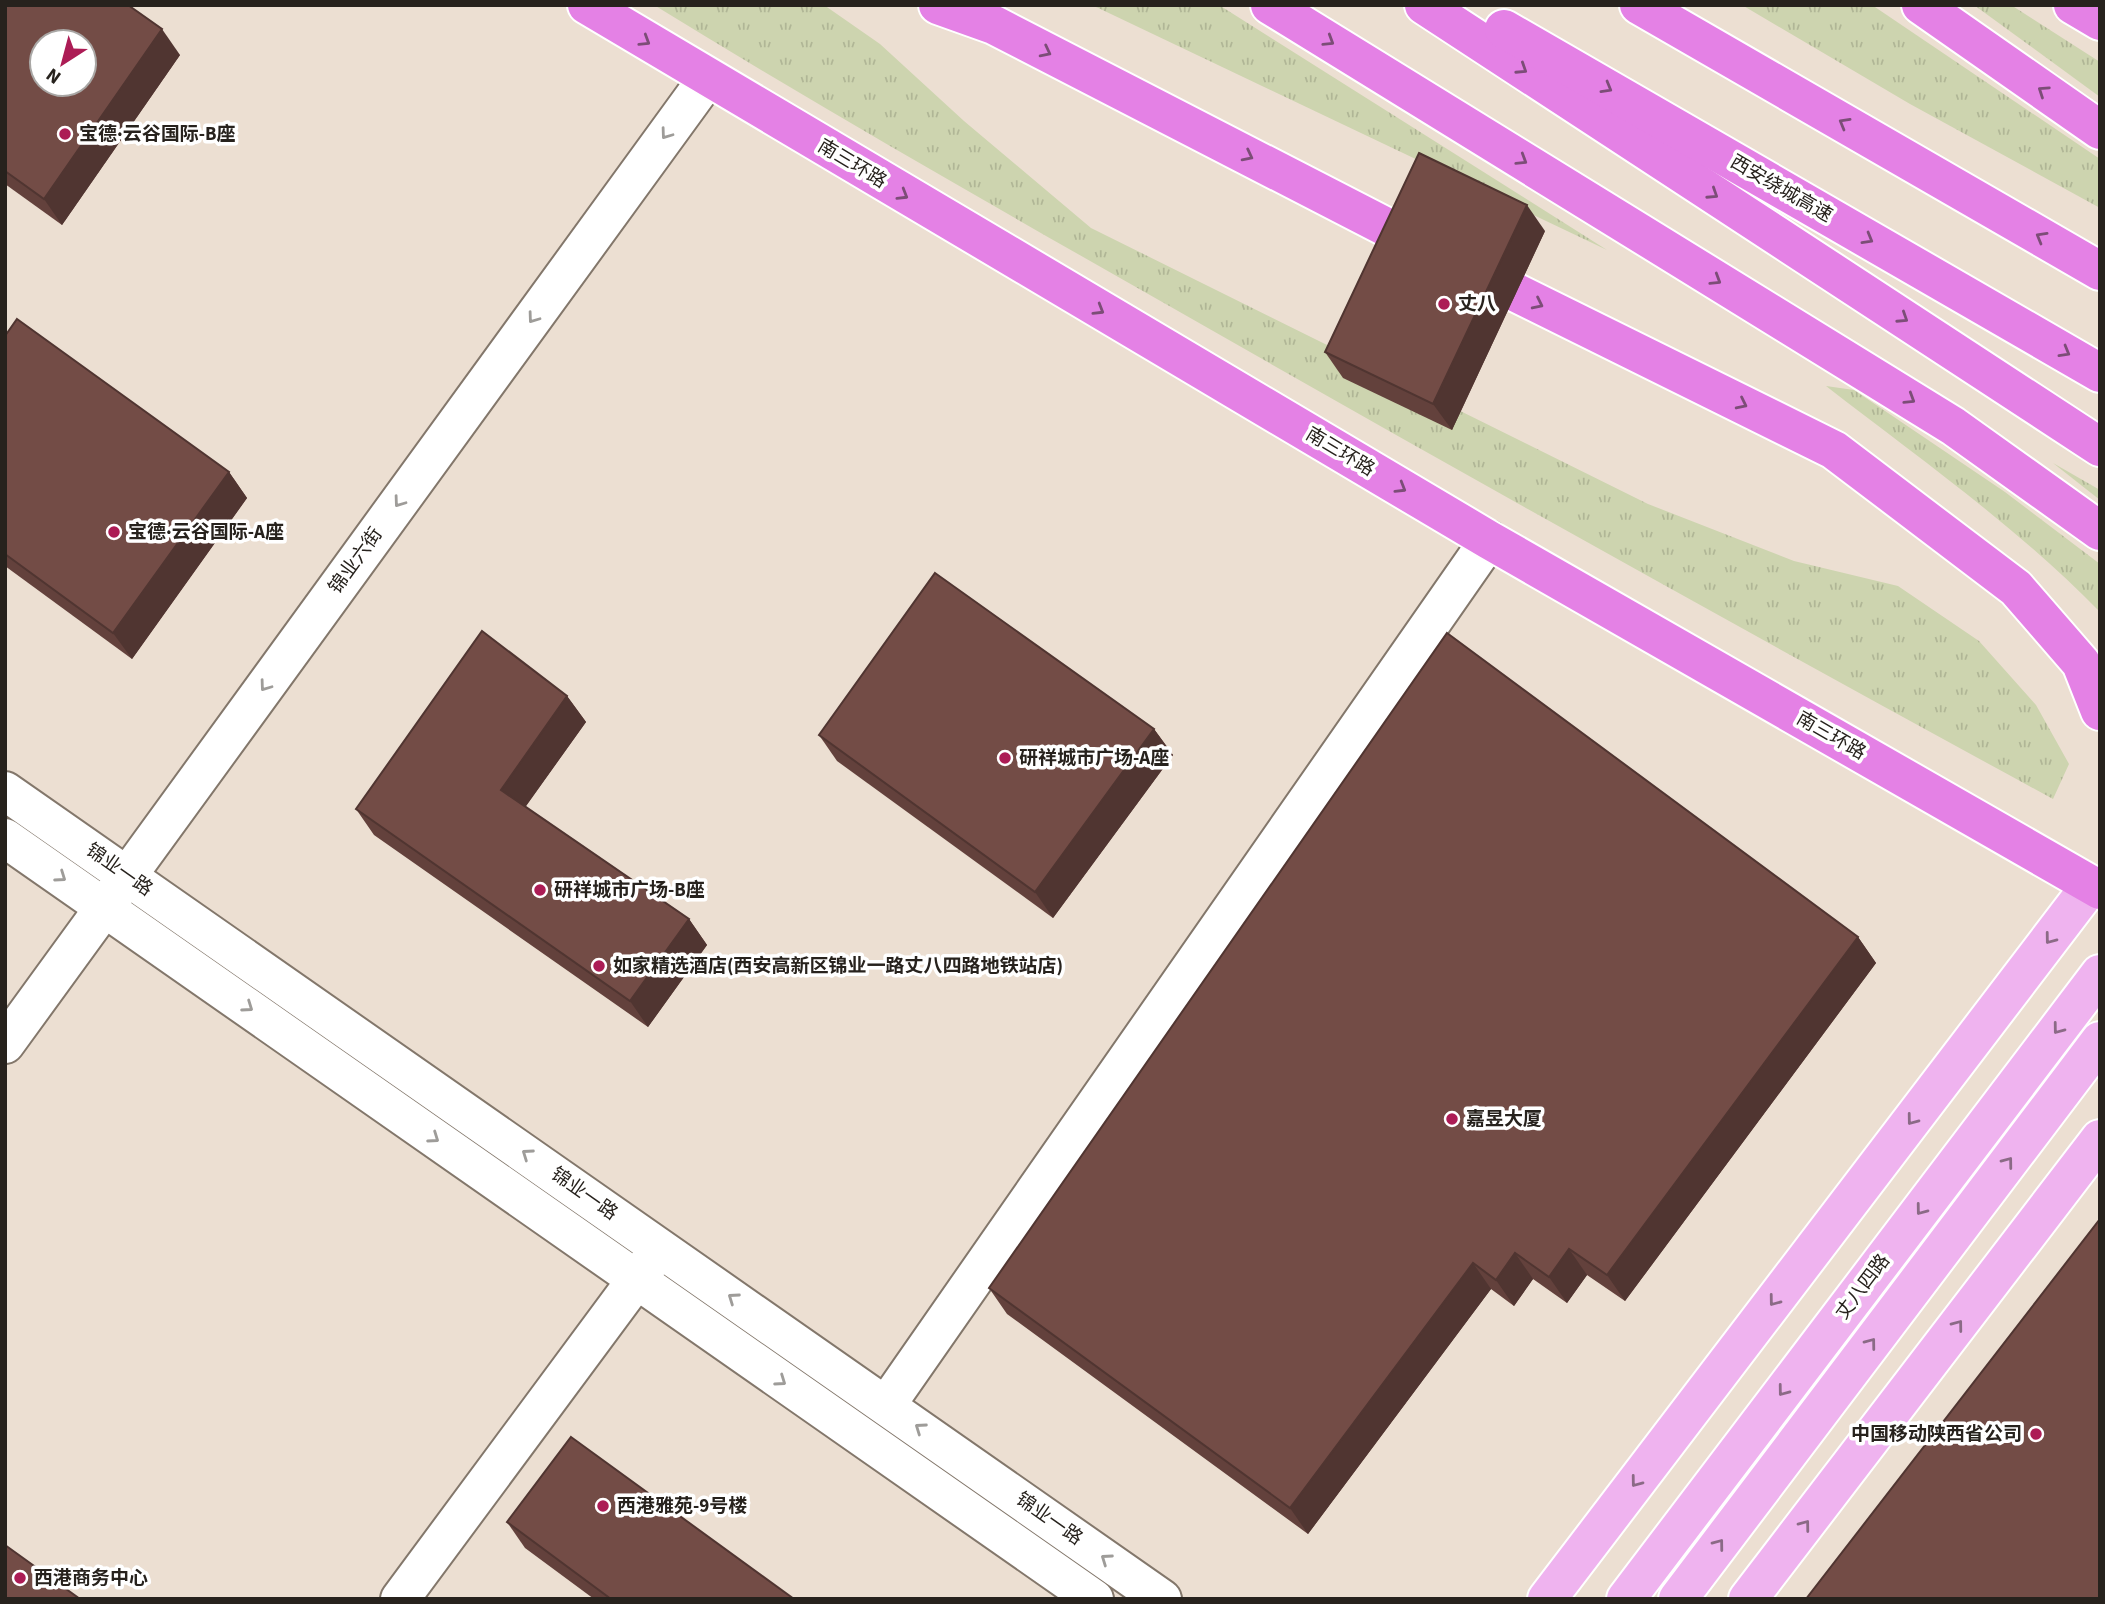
<svg xmlns="http://www.w3.org/2000/svg" width="2105" height="1604" viewBox="0 0 2105 1604" font-family="'Source Sans 3','Noto Sans SC',sans-serif">
	<style>
		.grass { fill: url(#grass-tufts) }
		.lines { fill: none; stroke-linecap: round; stroke-linejoin: round }
		.street-casing { stroke: #83776b; stroke-width: 42 }
		.secondary-casing { stroke: #83776b; stroke-width: 42 }
		.primary-casing { stroke: #fff; stroke-width: 42 }
		.highway-casing { stroke: #fff; stroke-width: 42 }
		.street { stroke: #fff; stroke-width: 38 }
		.secondary { stroke: #fff; stroke-width: 38 }
		.primary { stroke: #efb3ef; stroke-width: 38 }
		.highway { stroke: #e481e5; stroke-width: 38 }
		.wall { fill: #63413c }
		.shaded-wall { fill: #503531 }
		.building { fill: #734c46; stroke: #503531; stroke-width: 2; fill-rule: evenodd }
		.oneway { stroke: #7c4d77 }
		.oneway2 { stroke: #9e9c99 }
		.oneway3 { stroke: #8b6a86 }
		.poi-dot { fill: #ac1c55; stroke: #fff; stroke-width: 2.5 }
		.labels { text-anchor: middle; dominant-baseline: central; stroke-width: 7; stroke-linejoin: round; paint-order: stroke }
		.poi-label { font-size: 19px; font-weight: bold; fill: #27221d; stroke: #fff; text-anchor: start }
		.street-label { font-size: 19px; fill: #27221d; stroke: #fff }
	</style>
	<defs>
		<pattern id="grass-tufts" width="24" height="20" patternUnits="userSpaceOnUse" patternTransform="scale(1.75)"><rect width="24" height="20" fill="#cdd4af"/><path d="M3 7l-1-3M5 7V3M7 7l1-3M15 17l-1-3M17 17v-4M19 17l1-3" fill="none" stroke="#b0b696"/></pattern>
	</defs>
	<rect width="100%" height="100%" fill="#ecdfd2"/>
	<g class="grass">
		<path d="M654,5H824L880,44L964,121L1091,228L1648,504L1794,561L1898,586L1979,641L2036,705L2069,764L2053,799C1757,638 1463,474 1171,307C997,208 824,110 654,5Z"/>
		<polygon points="1092,5 1219,5 1607,250"/>
		<polygon points="1742,5 1872,5 2100,159 2100,208 1910,104"/>
		<polygon points="1974,5 2011,5 2100,62 2100,97"/>
		<path d="M1826,386L1854,390L2005,492L2100,564V612C2017,527 1919,458 1826,386Z"/>
		<polygon points="2053,463 2100,490 2100,500"/>
	</g>
	<g class="lines">
		<g class="street-casing">
			<g id="street">
				<polyline points="887,1404 1489,540"/>
				<polyline points="400,1599 657,1252"/>
			</g>
		</g>
		<g class="secondary-casing">
			<g id="secondary">
				<polyline points="5,791 1162,1599"/>
				<polyline points="5,838 1094,1599"/>
				<polyline points="5,1044 707,79"/>
			</g>
		</g>
		<g class="primary-casing">
			<g id="primary">
				<polyline points="1547,1599 2091,885"/>
				<polyline points="1626,1599 2100,974"/>
				<polyline points="1678,1599 2100,1041"/>
				<polyline points="1748,1599 2100,1139"/>
			</g>
		</g>
		<g class="highway-casing">
			<g id="highway">
				<polyline points="587,5 1489,540 2100,890"/>
				<polyline points="938,5 994,25 1450,260 1834,450 2016,588 2081,663 2100,711"/>
				<polyline points="1270,5 1953,426 2100,531"/>
				<polyline points="1424,5 2100,447"/>
				<polyline points="1639,5 2100,271"/>
				<polyline points="1921,5 2100,130"/>
				<polyline points="2073,5 2100,21"/>
				<polyline points="1504,29 2100,373"/>
			</g>
		</g>
		<use href="#street" class="street"/>
		<use href="#secondary" class="secondary"/>
		<use href="#primary" class="primary"/>
		<use href="#highway" class="highway"/>
	</g>
	<g class="wall">
		<polygon points="5,5 180,55 62,225 5,184"/>
		<polygon points="1545,231 1452,430 1343,378 1325,352"/>
		<polygon points="5,336 229,472 247,498 132,659 5,566"/>
		<polygon points="567,696 586,722 525,807 689,919 707,945 648,1027 374,835 356,809"/>
		<polygon points="1154,729 1173,755 1053,918 837,761 819,735"/>
		<polygon points="1858,937 1876,963 1625,1301 1587,1275 1567,1303 1533,1279 1514,1306 1491,1289 1308,1534 1007,1314 989,1288"/>
		<polygon points="507,1522 794,1599 594,1599 525,1548"/>
	</g>
	<g class="shaded-wall">
		<polygon points="162,29 180,55 62,225 44,199"/>
		<polygon points="1527,205 1545,231 1452,430 1433,404"/>
		<polygon points="229,472 247,498 132,659 113,633"/>
		<polygon points="567,696 586,722 519,816 501,790"/>
		<polygon points="1154,729 1173,755 1053,918 1035,892"/>
		<polygon points="689,919 707,945 648,1027 630,1001"/>
		<polygon points="1858,937 1876,963 1625,1301 1607,1275"/>
		<polygon points="1569,1249 1587,1275 1567,1303 1549,1277"/>
		<polygon points="1515,1253 1533,1279 1514,1306 1496,1280"/>
		<polygon points="1473,1263 1491,1289 1308,1534 1290,1508"/>
	</g>
	<g class="building">
		<path d="M5,5H128L162,29L44,199L5,171ZM42,42H84V84H42Z"/>
		<polygon points="1419,153 1527,205 1433,404 1325,352"/>
		<polygon points="17,319 229,472 113,633 5,554 5,336"/>
		<polygon points="935,573 1154,729 1035,892 819,735"/>
		<polygon points="482,631 567,696 501,790 689,919 630,1001 356,809"/>
		<polygon points="1447,633 1858,937 1607,1275 1569,1249 1549,1277 1515,1253 1496,1280 1473,1263 1290,1508 989,1288"/>
		<polygon points="2100,1219 2100,1599 1806,1599"/>
		<polygon points="571,1437 794,1599 611,1599 507,1522"/>
		<polygon points="5,1545 80,1599 5,1599"/>
	</g>
	<defs><path id="oneway-chevron" d="M-2-3.5L2.5 0L-2 3.5" fill="none" stroke-width="1.6" stroke-linecap="round" stroke-linejoin="round" transform="scale(1.75)"/></defs>
	<g class="oneway">
		<use href="#oneway-chevron" transform="translate(645 41) rotate(32)"/>
		<use href="#oneway-chevron" transform="translate(1329 41) rotate(32)"/>
		<use href="#oneway-chevron" transform="translate(1046 52) rotate(27)"/>
		<use href="#oneway-chevron" transform="translate(1522 69) rotate(33)"/>
		<use href="#oneway-chevron" transform="translate(1607 88) rotate(30)"/>
		<use href="#oneway-chevron" transform="translate(2043 91) rotate(-146)"/>
		<use href="#oneway-chevron" transform="translate(1844 123) rotate(-150)"/>
		<use href="#oneway-chevron" transform="translate(1248 156) rotate(27)"/>
		<use href="#oneway-chevron" transform="translate(1522 160) rotate(32)"/>
		<use href="#oneway-chevron" transform="translate(1713 194) rotate(33)"/>
		<use href="#oneway-chevron" transform="translate(903 195) rotate(31)"/>
		<use href="#oneway-chevron" transform="translate(2041 237) rotate(-150)"/>
		<use href="#oneway-chevron" transform="translate(1868 239) rotate(30)"/>
		<use href="#oneway-chevron" transform="translate(1716 280) rotate(32)"/>
		<use href="#oneway-chevron" transform="translate(1538 304) rotate(26)"/>
		<use href="#oneway-chevron" transform="translate(1099 310) rotate(31)"/>
		<use href="#oneway-chevron" transform="translate(1903 318) rotate(33)"/>
		<use href="#oneway-chevron" transform="translate(2065 352) rotate(30)"/>
		<use href="#oneway-chevron" transform="translate(1910 399) rotate(32)"/>
		<use href="#oneway-chevron" transform="translate(1742 404) rotate(26)"/>
		<use href="#oneway-chevron" transform="translate(1401 488) rotate(31)"/>
	</g>
	<g class="oneway2">
		<use href="#oneway-chevron" transform="translate(666 134) rotate(126)"/>
		<use href="#oneway-chevron" transform="translate(533 318) rotate(126)"/>
		<use href="#oneway-chevron" transform="translate(399 502) rotate(126)"/>
		<use href="#oneway-chevron" transform="translate(265 686) rotate(126)"/>
		<use href="#oneway-chevron" transform="translate(61 877) rotate(35)"/>
		<use href="#oneway-chevron" transform="translate(248 1007) rotate(35)"/>
		<use href="#oneway-chevron" transform="translate(434 1138) rotate(35)"/>
		<use href="#oneway-chevron" transform="translate(527 1154) rotate(-145)"/>
		<use href="#oneway-chevron" transform="translate(733 1298) rotate(-145)"/>
		<use href="#oneway-chevron" transform="translate(781 1381) rotate(35)"/>
		<use href="#oneway-chevron" transform="translate(920 1428) rotate(-145)"/>
		<use href="#oneway-chevron" transform="translate(1106 1559) rotate(-145)"/>
	</g>
	<g class="oneway3">
		<use href="#oneway-chevron" transform="translate(2050 939) rotate(127)"/>
		<use href="#oneway-chevron" transform="translate(2058 1029) rotate(127)"/>
		<use href="#oneway-chevron" transform="translate(1912 1120) rotate(127)"/>
		<use href="#oneway-chevron" transform="translate(2008 1162) rotate(-53)"/>
		<use href="#oneway-chevron" transform="translate(1921 1210) rotate(127)"/>
		<use href="#oneway-chevron" transform="translate(1774 1301) rotate(127)"/>
		<use href="#oneway-chevron" transform="translate(1958 1325) rotate(-53)"/>
		<use href="#oneway-chevron" transform="translate(1871 1343) rotate(-53)"/>
		<use href="#oneway-chevron" transform="translate(1783 1391) rotate(127)"/>
		<use href="#oneway-chevron" transform="translate(1636 1482) rotate(127)"/>
		<use href="#oneway-chevron" transform="translate(1805 1525) rotate(-53)"/>
		<use href="#oneway-chevron" transform="translate(1719 1544) rotate(-53)"/>
	</g>
	<g class="poi-dot">
		<circle cx="65" cy="134" r="7"/>
		<circle cx="1444" cy="304" r="7"/>
		<circle cx="114" cy="532" r="7"/>
		<circle cx="1005" cy="758" r="7"/>
		<circle cx="540" cy="890" r="7"/>
		<circle cx="599" cy="966" r="7"/>
		<circle cx="1452" cy="1119" r="7"/>
		<circle cx="2036" cy="1434" r="7"/>
		<circle cx="603" cy="1506" r="7"/>
		<circle cx="20" cy="1578" r="7"/>
	</g>
	<g class="labels">
		<g class="poi-label">
			<text x="79" y="134">宝德·云谷国际-B座</text>
			<text x="1458" y="304">丈八</text>
			<text x="128" y="532">宝德·云谷国际-A座</text>
			<text x="1019" y="758">研祥城市广场-A座</text>
			<text x="554" y="890">研祥城市广场-B座</text>
			<text x="613" y="966">如家精选酒店(西安高新区锦业一路丈八四路地铁站店)</text>
			<text x="1466" y="1119">嘉昱大厦</text>
			<text x="2022" y="1434" text-anchor="end">中国移动陕西省公司</text>
			<text x="617" y="1506">西港雅苑-9号楼</text>
			<text x="34" y="1578">西港商务中心</text>
		</g>
		<g class="street-label">
			<text transform="translate(852 164) rotate(31)">南三环路</text>
			<text transform="translate(1781 189) rotate(30)">西安绕城高速</text>
			<text transform="translate(1340 452) rotate(31)">南三环路</text>
			<text transform="translate(356 561) rotate(-54)">锦业六街</text>
			<text transform="translate(1831 736) rotate(30)">南三环路</text>
			<text transform="translate(119 870) rotate(35)">锦业一路</text>
			<text transform="translate(584 1194) rotate(35)">锦业一路</text>
			<text transform="translate(1863 1287) rotate(-53)">丈八四路</text>
			<text transform="translate(1049 1519) rotate(35)">锦业一路</text>
		</g>
	</g>
	<rect width="2105" height="1604" fill="none" stroke="#27221d" stroke-width="14"/>
	<g transform="translate(63 63) rotate(216)"><circle r="33" fill="#ffffff" stroke="#a9a7a5" stroke-width="2"/>
	<path d="M0-5L12 26L0 18L-12 26Z" fill="#ac1c55"/>
	<text y="-10" font-size="19" font-weight="bold" text-anchor="middle" fill="#27221d">N</text>
	</g>
</svg>
